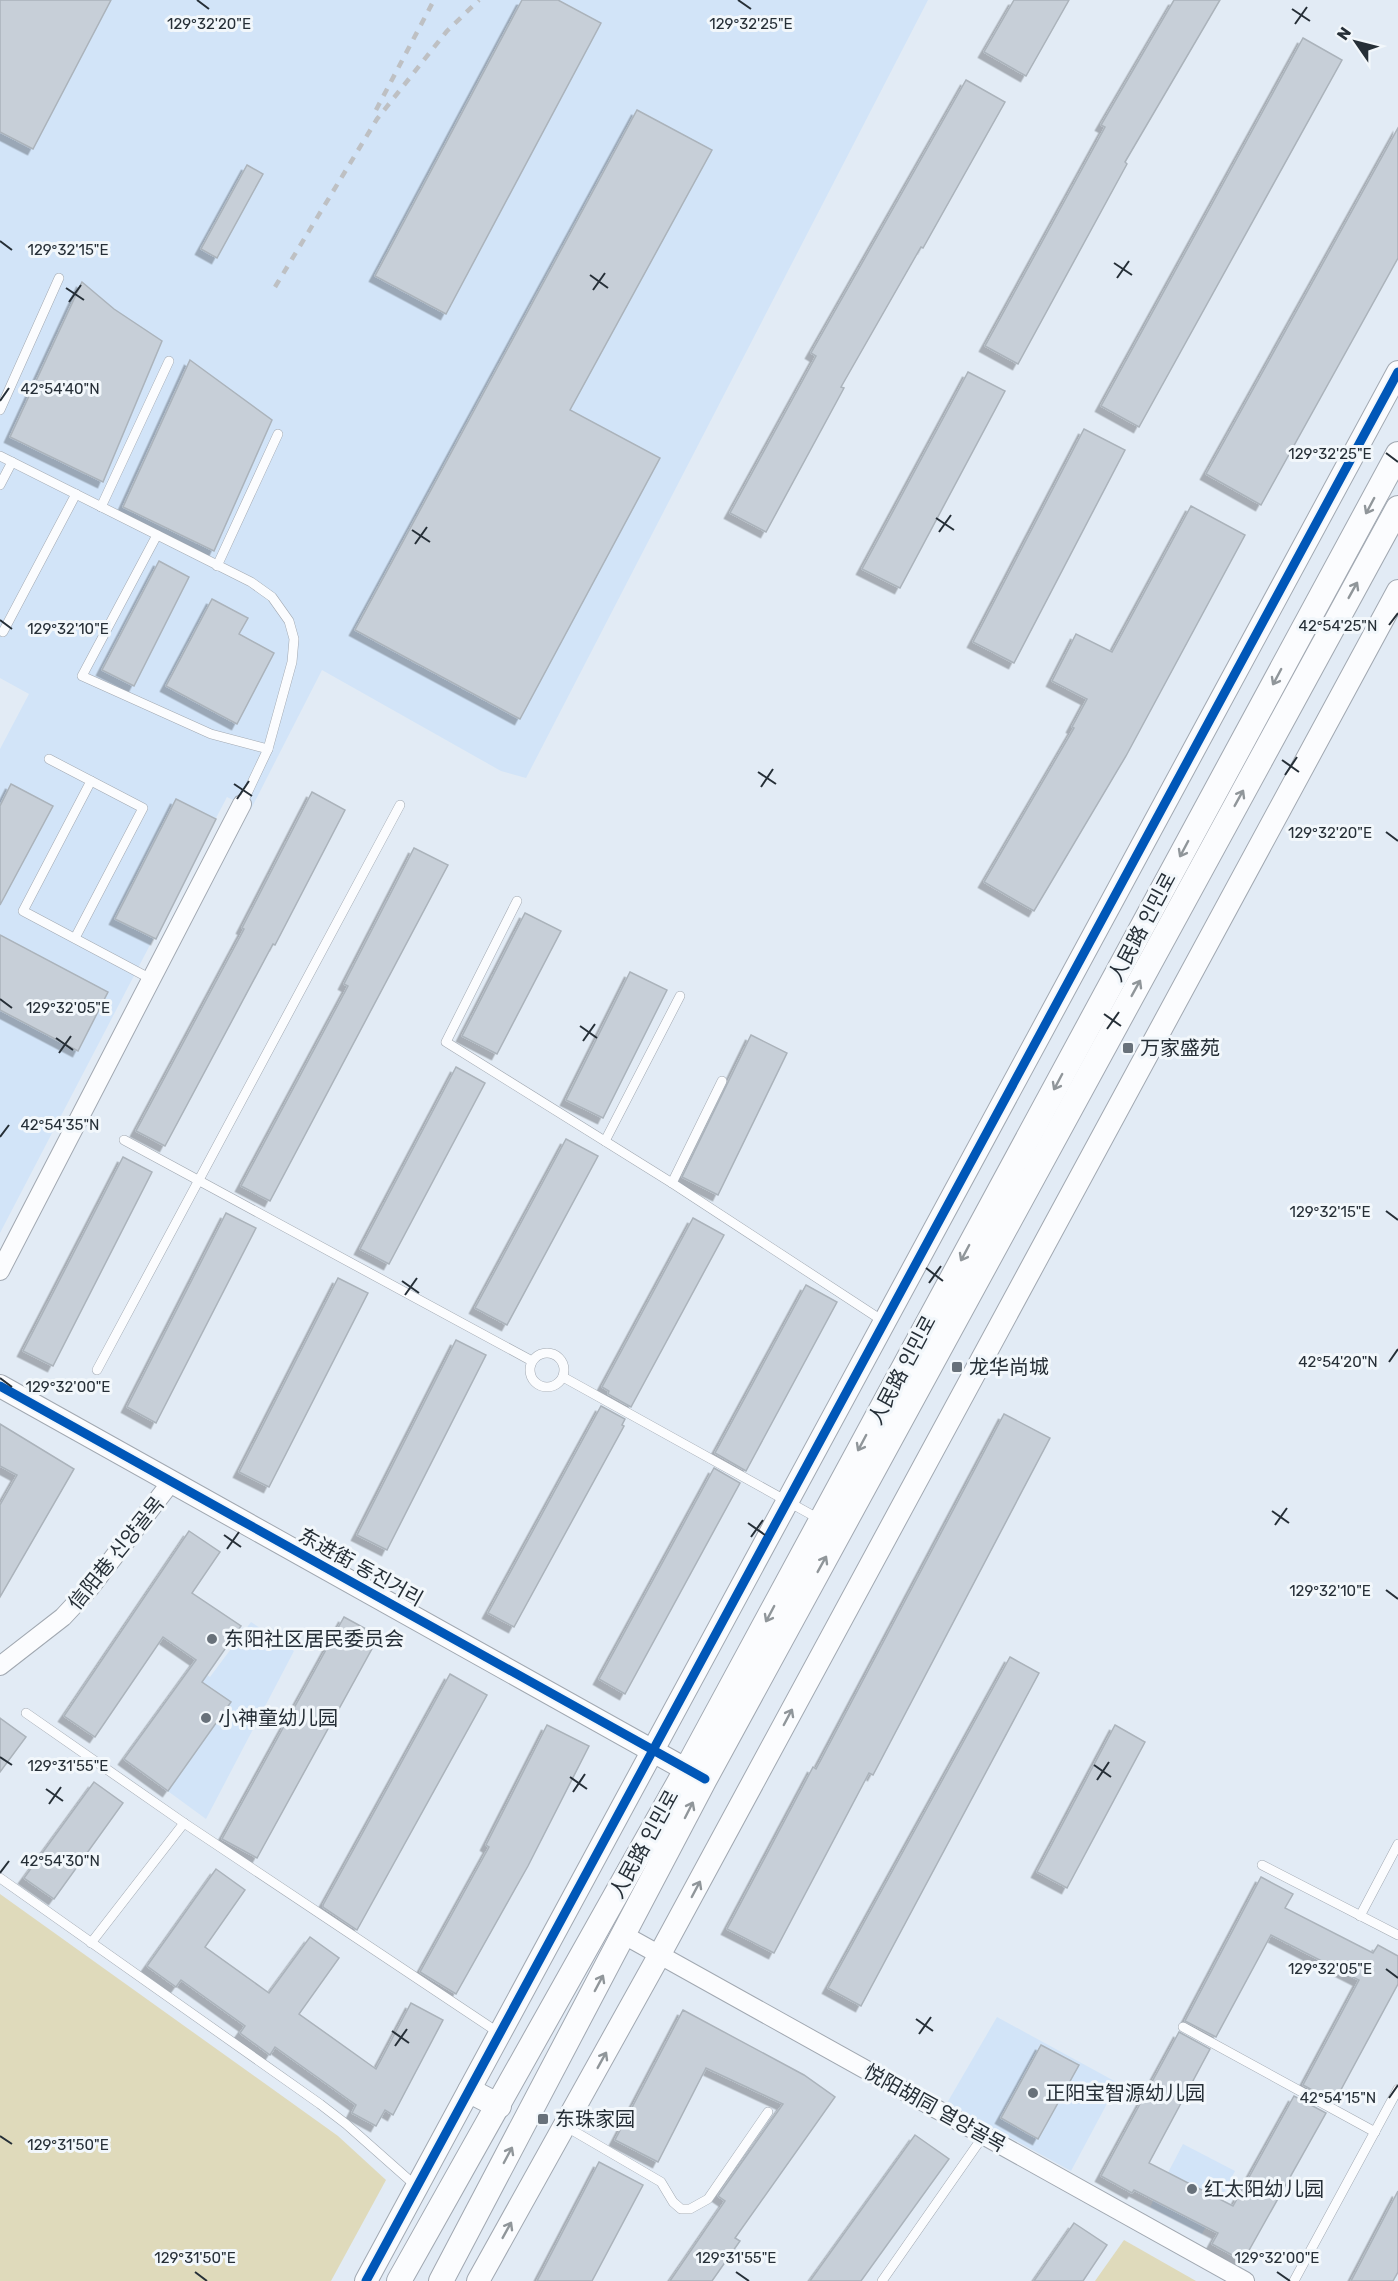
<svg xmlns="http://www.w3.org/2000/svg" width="1398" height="2281" viewBox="0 0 1398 2281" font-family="Rubik,'Noto Sans SC','Noto Sans KR',sans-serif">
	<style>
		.built { fill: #d2e4f8 }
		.green { fill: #dfdabb }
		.building { fill: #c7cfd8; stroke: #abb3bb; stroke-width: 1.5; filter: url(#shadow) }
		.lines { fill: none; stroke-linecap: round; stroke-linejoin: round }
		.service-casing { stroke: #a1a8b1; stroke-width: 10 }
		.minor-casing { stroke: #a1a8b1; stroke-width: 20 }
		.tertiary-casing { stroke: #a1a8b1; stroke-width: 24 }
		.secondary-casing { stroke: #a1a8b1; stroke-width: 26 }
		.service { stroke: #fbfcfe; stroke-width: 9 }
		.minor { stroke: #fbfcfe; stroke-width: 18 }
		.tertiary { stroke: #fbfcfe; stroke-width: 22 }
		.secondary { stroke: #fbfcfe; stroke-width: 24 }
		.rail { stroke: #bec0c3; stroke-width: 4.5; stroke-dasharray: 8 8; stroke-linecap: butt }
		.cycleway-casing { stroke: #f2f7fb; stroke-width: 13 }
		.cycleway { stroke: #0057b8; stroke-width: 9 }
		.oneway { stroke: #90969a }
		.ticks { fill: none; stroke: #262f37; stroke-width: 2 }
		.poi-dot { fill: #68717a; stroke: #f2f7fb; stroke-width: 2 }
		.labels { text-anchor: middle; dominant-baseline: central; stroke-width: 6; stroke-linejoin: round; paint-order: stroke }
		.street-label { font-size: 20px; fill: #262f37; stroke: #f2f7fb }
		.poi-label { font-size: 20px; fill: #262f37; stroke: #f2f7fb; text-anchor: start }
		.ticks-label { font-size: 15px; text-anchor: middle; fill: #262f37; stroke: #f2f7fb; stroke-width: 6; stroke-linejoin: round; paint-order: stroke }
	</style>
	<defs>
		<filter id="shadow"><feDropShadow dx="-5.5" dy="5.5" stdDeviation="0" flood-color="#0004"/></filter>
	</defs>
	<rect width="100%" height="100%" fill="#e2ebf5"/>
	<g class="built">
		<polygon points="0,0 928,0 526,778 501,771 322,670 251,809 227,797 0,1233 0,749 29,694 0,678"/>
		<polygon points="251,1622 294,1651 206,1819 124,1759 192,1665 210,1677"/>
		<polygon points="997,2017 1118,2083 1071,2171 947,2103"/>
		<polygon points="1183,2144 1235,2171 1202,2234 1150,2207"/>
	</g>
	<g class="green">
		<polygon points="0,1894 338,2136 386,2180 331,2281 0,2281"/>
		<polygon points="1124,2240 1196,2281 1095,2281"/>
	</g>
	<g class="building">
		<polygon points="0,0 111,0 33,149 0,132"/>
		<polygon points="522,0 558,0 601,23 446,314 375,276"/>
		<polygon points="1014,0 1069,0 1026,76 984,52"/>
		<polygon points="1174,0 1220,0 1125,162 1127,164 1018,364 985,346 1105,127 1101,125"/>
		<polygon points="1303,38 1342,60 1139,427 1101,406"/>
		<polygon points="966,80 1005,102 923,248 921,247 841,387 844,388 766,532 730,513 816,356 811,353"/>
		<polygon points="637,110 712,150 570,410 660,458 520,719 355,630"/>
		<polygon points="1398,128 1398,258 1261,505 1206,474"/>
		<polygon points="247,165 263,174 217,258 201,249"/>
		<polygon points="82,282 114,309 162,341 103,482 10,437"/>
		<polygon points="190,360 272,420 214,551 123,507"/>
		<polygon points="968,372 1005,391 900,588 862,569"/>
		<polygon points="1084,429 1125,450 1014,663 973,642"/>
		<polygon points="1191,506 1245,535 1126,756 1034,911 984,882 1074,728 1072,727 1087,699 1052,681 1076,634 1112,652"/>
		<polygon points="159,561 189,577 134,686 102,670"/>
		<polygon points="212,599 248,618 239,634 274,653 237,724 166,686"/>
		<polygon points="11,784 53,806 0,905 0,806"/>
		<polygon points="312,792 345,810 275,945 273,944 165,1146 136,1131 244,929 242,928"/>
		<polygon points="176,799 216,819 156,939 115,919"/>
		<polygon points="414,848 448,865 270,1201 241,1186 348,986 344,984"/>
		<polygon points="525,913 561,931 497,1054 462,1036"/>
		<polygon points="0,935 108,992 78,1051 0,1010"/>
		<polygon points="630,972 667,990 603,1118 566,1100"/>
		<polygon points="751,1035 787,1053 718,1195 682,1177"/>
		<polygon points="456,1067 485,1083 389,1264 360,1249"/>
		<polygon points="566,1139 598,1156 507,1325 475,1308"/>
		<polygon points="123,1157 152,1172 53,1366 23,1351"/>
		<polygon points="226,1213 256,1228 156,1423 127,1407"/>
		<polygon points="693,1218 724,1235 631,1407 608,1394 609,1391 602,1387"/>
		<polygon points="338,1278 368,1293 269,1487 239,1472"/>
		<polygon points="806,1285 837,1302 746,1471 715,1453"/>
		<polygon points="456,1340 486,1355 387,1550 357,1535"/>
		<polygon points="601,1406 625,1419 622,1425 624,1426 514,1627 488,1613"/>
		<polygon points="1004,1414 1050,1438 873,1775 869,1773 774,1953 727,1929 813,1767 816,1769"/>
		<polygon points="0,1424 74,1469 0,1597 0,1505 17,1475 0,1466"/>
		<polygon points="714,1468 740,1483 625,1694 599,1679"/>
		<polygon points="189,1531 220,1552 192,1593 241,1626 202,1682 231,1702 168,1791 124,1759 196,1660 163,1637 95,1737 64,1716"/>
		<polygon points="344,1617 379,1636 257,1858 222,1839"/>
		<polygon points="1010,1657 1039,1673 861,2006 828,1988"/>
		<polygon points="450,1674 487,1695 357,1930 323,1907 323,1905"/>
		<polygon points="0,1718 26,1737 0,1772"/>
		<polygon points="547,1725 589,1746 528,1866 456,1994 420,1972 489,1847 486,1845"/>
		<polygon points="1115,1725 1145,1742 1067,1888 1037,1872"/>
		<polygon points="94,1782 123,1803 54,1899 24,1878"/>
		<polygon points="216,1869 245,1890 205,1947 269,1993 310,1937 339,1958 299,2014 376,2069 411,2003 443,2020 393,2115 385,2110 376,2126 352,2113 356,2105 275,2047 270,2055 240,2033 245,2026 181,1980 176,1987 147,1966"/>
		<polygon points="1261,1877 1293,1894 1285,1908 1373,1953 1378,1945 1398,1956 1398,1984 1337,2097 1335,2096 1332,2101 1303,2085 1359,1980 1271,1935 1216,2037 1185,2021"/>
		<polygon points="683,2010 804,2075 835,2097 735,2238 740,2241 712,2281 670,2281 725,2201 718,2196 783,2104 706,2068 658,2162 615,2140"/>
		<polygon points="1179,2032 1210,2049 1149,2163 1233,2206 1294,2096 1326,2113 1243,2261 1212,2244 1218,2233 1134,2190 1132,2193 1101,2176"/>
		<polygon points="1041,2045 1079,2065 1038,2139 1001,2118"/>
		<polygon points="915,2135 949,2159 861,2281 810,2281"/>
		<polygon points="599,2162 643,2185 592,2281 537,2281"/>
		<polygon points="1398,2191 1398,2272 1393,2281 1351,2281"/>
		<polygon points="1074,2223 1107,2245 1083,2281 1034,2281"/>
	</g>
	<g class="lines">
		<g class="service-casing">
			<g id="service">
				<polyline points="0,410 59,278"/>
				<polyline points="0,456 251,582 272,597 289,621 294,639 292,662 268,749 242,804"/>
				<polyline points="0,485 12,462"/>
				<polyline points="101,507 169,361"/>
				<polyline points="157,535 82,676 211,734 268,749"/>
				<polyline points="217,566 278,434"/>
				<polyline points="3,632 76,494"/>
				<polyline points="49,759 143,808 75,938"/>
				<polyline points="91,781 23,911 151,979"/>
				<polyline points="517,901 446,1042 672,1183 883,1321"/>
				<polyline points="124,1140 532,1361"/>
				<polyline points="605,1141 680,996"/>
				<polyline points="672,1183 722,1081"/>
				<circle cx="547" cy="1370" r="17"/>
				<polyline points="97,1370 400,805"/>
				<polyline points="563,1377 821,1520"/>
				<polyline points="26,1713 184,1823 499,2033"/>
				<polyline points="1262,1865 1398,1935"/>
				<polyline points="0,1878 320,2104 346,2124 416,2186"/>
				<polyline points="1360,1916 1398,1844"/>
				<polyline points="91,1943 184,1823"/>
				<polyline points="1183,2027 1375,2132"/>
				<polyline points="565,2126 661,2182 673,2202 681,2209 690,2209 708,2199 768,2112"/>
				<polyline points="882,2281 984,2135"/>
				<polyline points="1294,2281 1398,2089"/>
			</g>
		</g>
		<g class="minor-casing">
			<g id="minor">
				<polyline points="0,1271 242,804"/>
				<polyline points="0,1666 63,1617 90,1588 172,1481"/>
				<polyline points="624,1935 1245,2281"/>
			</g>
		</g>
		<g class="tertiary-casing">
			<g id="tertiary">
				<polyline points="0,1386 703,1779"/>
				<polyline points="366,2281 1398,372"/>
				<polyline points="478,2281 660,1954 1398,591"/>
			</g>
		</g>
		<g class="secondary-casing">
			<g id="secondary">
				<polyline points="470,2091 499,2106"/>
				<polyline points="399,2281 686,1770 1398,454"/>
				<polyline points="441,2281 705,1779 1398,508"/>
			</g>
		</g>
		<use href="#service" class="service"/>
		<use href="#minor" class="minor"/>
		<use href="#tertiary" class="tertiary"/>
		<use href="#secondary" class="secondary"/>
		<g class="rail">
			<polyline points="376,110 434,0"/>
			<polyline points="275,287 377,119 447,31 479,0"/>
		</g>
		<g class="cycleway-casing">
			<g id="cycleway">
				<polyline points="0,1386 705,1779"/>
				<polyline points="366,2281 1398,372"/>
			</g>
		</g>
		<use href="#cycleway" class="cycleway"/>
	</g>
	<defs><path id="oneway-shaft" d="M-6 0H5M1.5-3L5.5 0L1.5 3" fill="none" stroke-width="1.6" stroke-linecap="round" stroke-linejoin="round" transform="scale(1.5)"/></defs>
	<g class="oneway">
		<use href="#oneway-shaft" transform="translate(1370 506) rotate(118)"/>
		<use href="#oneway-shaft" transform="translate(1353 590) rotate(-61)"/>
		<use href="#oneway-shaft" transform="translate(1277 677) rotate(118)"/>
		<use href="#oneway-shaft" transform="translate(1239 798) rotate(-61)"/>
		<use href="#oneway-shaft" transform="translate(1184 849) rotate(118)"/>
		<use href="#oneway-shaft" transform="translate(1136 988) rotate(-61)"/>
		<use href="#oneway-shaft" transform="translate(1058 1082) rotate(118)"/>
		<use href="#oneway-shaft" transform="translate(965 1253) rotate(118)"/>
		<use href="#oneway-shaft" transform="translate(862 1443) rotate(118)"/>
		<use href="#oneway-shaft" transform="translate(822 1564) rotate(-61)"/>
		<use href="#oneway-shaft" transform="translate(770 1614) rotate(118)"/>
		<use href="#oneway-shaft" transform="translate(788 1717) rotate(-62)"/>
		<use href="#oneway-shaft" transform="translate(689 1810) rotate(-63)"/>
		<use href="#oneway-shaft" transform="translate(696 1889) rotate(-62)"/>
		<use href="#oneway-shaft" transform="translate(599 1983) rotate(-62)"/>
		<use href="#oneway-shaft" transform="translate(602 2060) rotate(-61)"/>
		<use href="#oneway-shaft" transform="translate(508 2155) rotate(-62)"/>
		<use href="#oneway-shaft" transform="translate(507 2230) rotate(-61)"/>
	</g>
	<path class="ticks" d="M197,0L209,9M738,0L751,9M1292,9L1310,21M1295,24L1307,7M0,241L12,250M1114,263L1132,275M590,275L608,288M1117,278L1129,261M66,288L84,300M593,290L605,273M69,302L81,285M0,401L9,388M1386,453L1398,462M936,518L954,530M412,530L430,542M939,532L951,515M415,544L427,527M0,620L12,629M1389,625L1398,613M1282,760L1299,772M758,772L776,784M1285,775L1297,757M234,784L252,796M761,787L773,769M237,799L249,781M1386,832L1398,841M0,999L12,1008M1104,1014L1121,1026M580,1026L597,1038M1107,1029L1119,1012M56,1038L73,1050M583,1041L595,1024M59,1053L71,1036M0,1137L9,1125M1386,1211L1398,1220M926,1268L943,1281M402,1281L419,1293M929,1283L941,1266M405,1295L417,1278M1389,1362L1398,1349M0,1378L12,1387M1272,1511L1289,1523M748,1523L765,1535M1275,1525L1287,1508M224,1535L241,1547M751,1537L763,1520M227,1549L239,1532M1386,1590L1398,1599M0,1757L12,1765M1094,1765L1111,1777M570,1777L587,1789M1097,1780L1109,1762M46,1789L63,1801M573,1792L585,1774M49,1804L61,1787M0,1873L9,1861M1386,1969L1398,1978M916,2019L933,2031M392,2031L409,2043M919,2034L931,2017M395,2046L407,2029M1389,2098L1398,2085M0,2136L12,2144M195,2272L207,2281M736,2272L749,2281M1277,2272L1290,2281"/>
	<g class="poi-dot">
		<rect x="1122" y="1042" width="12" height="12" rx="3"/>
		<rect x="951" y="1361" width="12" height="12" rx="3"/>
		<circle cx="212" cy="1639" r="6"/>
		<circle cx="206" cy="1718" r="6"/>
		<circle cx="1033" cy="2093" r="6"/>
		<rect x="537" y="2113" width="12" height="12" rx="3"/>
		<circle cx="1192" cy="2189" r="6"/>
	</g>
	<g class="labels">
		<g class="street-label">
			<text transform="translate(1142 927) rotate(-62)">人民路 인민로</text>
			<text transform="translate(902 1370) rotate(-62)">人民路 인민로</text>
			<text transform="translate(116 1553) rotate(-51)">信阳巷 신양골목</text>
			<text transform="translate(361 1567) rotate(29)">东进街 동진거리</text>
			<text transform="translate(644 1844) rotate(-61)">人民路 인민로</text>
			<text transform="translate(935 2108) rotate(29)">悦阳胡同 열양골목</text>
		</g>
		<g class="poi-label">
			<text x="1140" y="1048">万家盛苑</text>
			<text x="969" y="1367">龙华尚城</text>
			<text x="224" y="1639">东阳社区居民委员会</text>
			<text x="218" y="1718">小神童幼儿园</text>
			<text x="1045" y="2093">正阳宝智源幼儿园</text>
			<text x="555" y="2119">东珠家园</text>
			<text x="1204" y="2189">红太阳幼儿园</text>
		</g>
	</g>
	<g class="ticks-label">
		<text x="209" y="29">129°32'20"E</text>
		<text x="751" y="29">129°32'25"E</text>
		<text x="68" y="255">129°32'15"E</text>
		<text x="60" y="394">42°54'40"N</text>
		<text x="1330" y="459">129°32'25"E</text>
		<text x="1338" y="631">42°54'25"N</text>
		<text x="68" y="634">129°32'10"E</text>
		<text x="1330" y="838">129°32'20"E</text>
		<text x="68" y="1013">129°32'05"E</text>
		<text x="60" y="1130">42°54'35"N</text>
		<text x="1330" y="1217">129°32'15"E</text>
		<text x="1338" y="1367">42°54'20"N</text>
		<text x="68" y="1392">129°32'00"E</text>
		<text x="1330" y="1596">129°32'10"E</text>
		<text x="68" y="1771">129°31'55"E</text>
		<text x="60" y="1866">42°54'30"N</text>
		<text x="1330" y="1974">129°32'05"E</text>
		<text x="1338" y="2103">42°54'15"N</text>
		<text x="68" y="2150">129°31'50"E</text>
		<text x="195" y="2263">129°31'50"E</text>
		<text x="736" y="2263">129°31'55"E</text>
		<text x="1277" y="2263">129°32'00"E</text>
	</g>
	<g transform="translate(1356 42) rotate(305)" stroke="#f2f7fb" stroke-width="4.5" paint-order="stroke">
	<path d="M0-4.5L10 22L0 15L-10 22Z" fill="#262f37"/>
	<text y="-9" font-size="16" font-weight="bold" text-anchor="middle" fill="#262f37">N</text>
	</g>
</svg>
